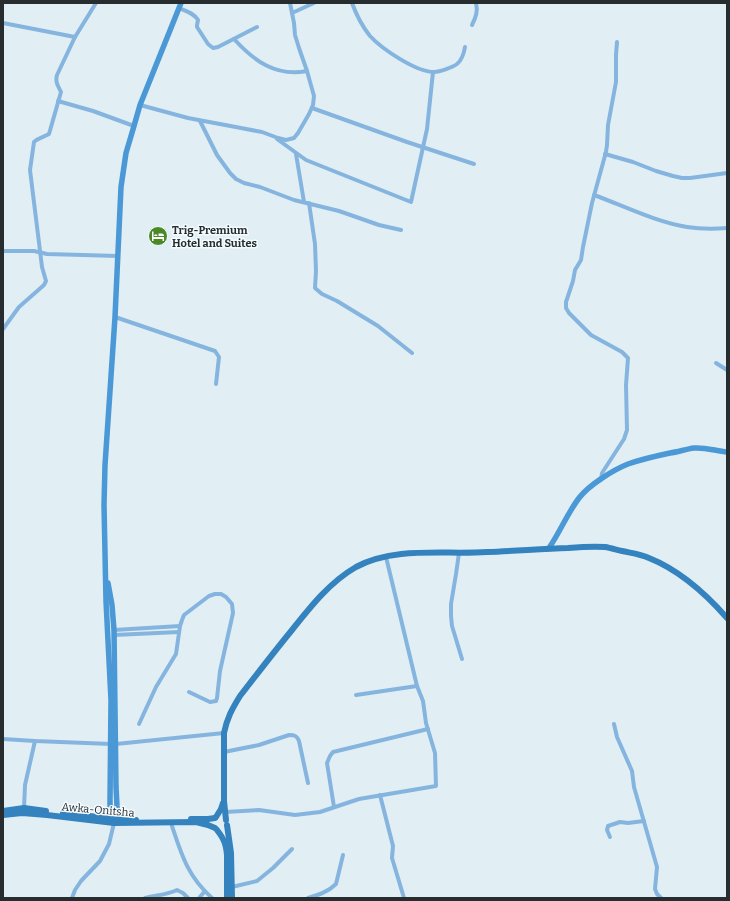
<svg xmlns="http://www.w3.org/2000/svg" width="730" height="901" viewBox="0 0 730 901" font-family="Bitter,serif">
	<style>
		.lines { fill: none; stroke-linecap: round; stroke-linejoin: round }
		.street { stroke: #85b5df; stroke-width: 4 }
		.secondary { stroke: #4b98d6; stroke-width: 5.5 }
		.primary { stroke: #3482be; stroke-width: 6 }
		.labels { text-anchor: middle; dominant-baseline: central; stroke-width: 3; stroke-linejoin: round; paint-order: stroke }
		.poi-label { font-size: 11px; font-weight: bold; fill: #272c2e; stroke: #f3fbff; text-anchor: start }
		.street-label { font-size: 11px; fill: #272c2e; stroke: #f3fbff }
	</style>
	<rect width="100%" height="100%" fill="#e1eff5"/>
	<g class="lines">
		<g class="street">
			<path d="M352,3C356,14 362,26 370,36C382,49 416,72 434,72C440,72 453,67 457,64C462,60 464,53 465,47"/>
			<path d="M179,8C186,11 194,13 198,20L197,25V27L208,44L213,48L218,47L257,27"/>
			<polyline points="292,13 314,3"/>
			<polyline points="3,23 75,37"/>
			<path d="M472,25C476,17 478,11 476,3"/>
			<path d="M234,39C254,61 276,77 307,71"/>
			<polyline points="58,101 93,111 134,126"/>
			<polyline points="140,105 188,118 241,128 262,132 278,138 286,140 294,138 298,133 309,114 313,105 314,96 307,71 299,48 295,35 294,23 290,3"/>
			<polyline points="312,108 407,142 474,164"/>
			<polyline points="200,121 217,155 230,173 236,179 244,183 260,187 294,200 339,211 379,225 401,230"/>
			<polyline points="277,139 306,160 411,202 427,129 433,72"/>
			<polyline points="296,154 304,202"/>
			<polyline points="605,154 633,162 656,171 673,176 682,178 690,178 727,173"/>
			<path d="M594,195C624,206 656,222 687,227C700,229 714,229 727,228"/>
			<polyline points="309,203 315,244 316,271 315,288 322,294 337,301 378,326 412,353"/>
			<polyline points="3,251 34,251 47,254 118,256"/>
			<polyline points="115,317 215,351 219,357 216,384"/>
			<path d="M3,329L19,307L44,285L46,281L42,267L30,170L34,142C38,138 44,137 49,134L61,92C58,86 55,82 57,75L75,37L96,3"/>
			<polyline points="716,363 727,370"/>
			<polyline points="601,480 602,473 624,439 627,430 626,385 628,358 622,352 591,335 569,313 566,308 566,302 573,281 575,270 581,260 583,247 592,203 606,152 607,145 608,125 616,82 616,55 617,42"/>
			<polyline points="459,553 456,574 451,604 451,616 452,626 462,659"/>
			<polyline points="114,630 180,626"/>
			<polyline points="114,635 179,632"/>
			<polyline points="356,695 417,686"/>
			<polyline points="139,724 156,687 176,654 180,626 182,620 184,615 209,596 215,594 221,594 226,597 232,604 233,613 220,671 217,698 216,701 210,702 189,692"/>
			<polyline points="614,724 617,737 632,771 634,787 657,867 655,889 657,894 661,898"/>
			<polyline points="3,739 35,741 111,744"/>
			<polyline points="116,744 224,733"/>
			<path d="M224,752L259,745L289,735C295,735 297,736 299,741L308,783"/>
			<polyline points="380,795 393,846 392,858 404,898"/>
			<polyline points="334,807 327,763 330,756 333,752 428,729"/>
			<polyline points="24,808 25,785 35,741"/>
			<polyline points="225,812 259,810 295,815 320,812 359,799 436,786 435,753 426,723 423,701 417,686 386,557"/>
			<path d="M171,823C181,853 187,876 212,898"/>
			<polyline points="610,837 607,830 608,826 620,822 628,823 644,821"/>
			<polyline points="232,887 257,881 273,868 292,849"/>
			<polyline points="72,898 75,890 81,881 100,861 109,844 114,823"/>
			<path d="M145,898C156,895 167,895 177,890L183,893L188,898"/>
			<polyline points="199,898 205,891"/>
			<path d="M308,898C318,895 328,892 336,884L343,855"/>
		</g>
		<g class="secondary">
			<path d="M549,548C560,532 567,514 579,498C589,485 613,470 628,464C642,459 656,456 670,453C678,452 686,449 694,448C705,447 716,451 727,452"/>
			<polyline points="108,583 112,605 114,630 116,787 117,806 119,822"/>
			<polyline points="106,821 110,809 110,801 111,700 106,601 104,505 105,465 115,317 121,187 126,153 134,126 140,105 181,3"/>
		</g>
		<g class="primary">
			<polyline points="3,811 24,808 46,811"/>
			<polyline points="63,813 107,818 136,820"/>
			<polyline points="3,815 22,813 47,815 114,823 196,822 208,825 215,828"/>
			<polyline points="216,817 221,809 223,803"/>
			<polyline points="191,819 208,819 215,818"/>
			<path d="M226,820L224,801V733C227,718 232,709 240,696C257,674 274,652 292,630C311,606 330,582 356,567C396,546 444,555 487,552C514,551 541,549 568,548C580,547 593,546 605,547C611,548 617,550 622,551C631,553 640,554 649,558C679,570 706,594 727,618"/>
			<polyline points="227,825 231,853 232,898"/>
			<path d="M217,830C224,839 226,844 227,855V898"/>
		</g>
	</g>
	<defs>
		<g id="hotel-disc" transform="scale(1)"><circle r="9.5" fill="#4a8828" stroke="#f3fbff"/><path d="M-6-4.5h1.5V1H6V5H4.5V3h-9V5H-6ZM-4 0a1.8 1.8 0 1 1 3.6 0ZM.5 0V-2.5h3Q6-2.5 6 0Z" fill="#fff"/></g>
	</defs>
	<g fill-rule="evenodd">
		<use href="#hotel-disc" x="158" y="236"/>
	</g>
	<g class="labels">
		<g class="poi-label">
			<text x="172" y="230">Trig-Premium<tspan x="172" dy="13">Hotel and Suites</tspan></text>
		</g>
		<g class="street-label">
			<text transform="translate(98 810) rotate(5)">Awka-Onitsha</text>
		</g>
	</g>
	<rect width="730" height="901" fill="none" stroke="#272c2e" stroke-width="8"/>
</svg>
